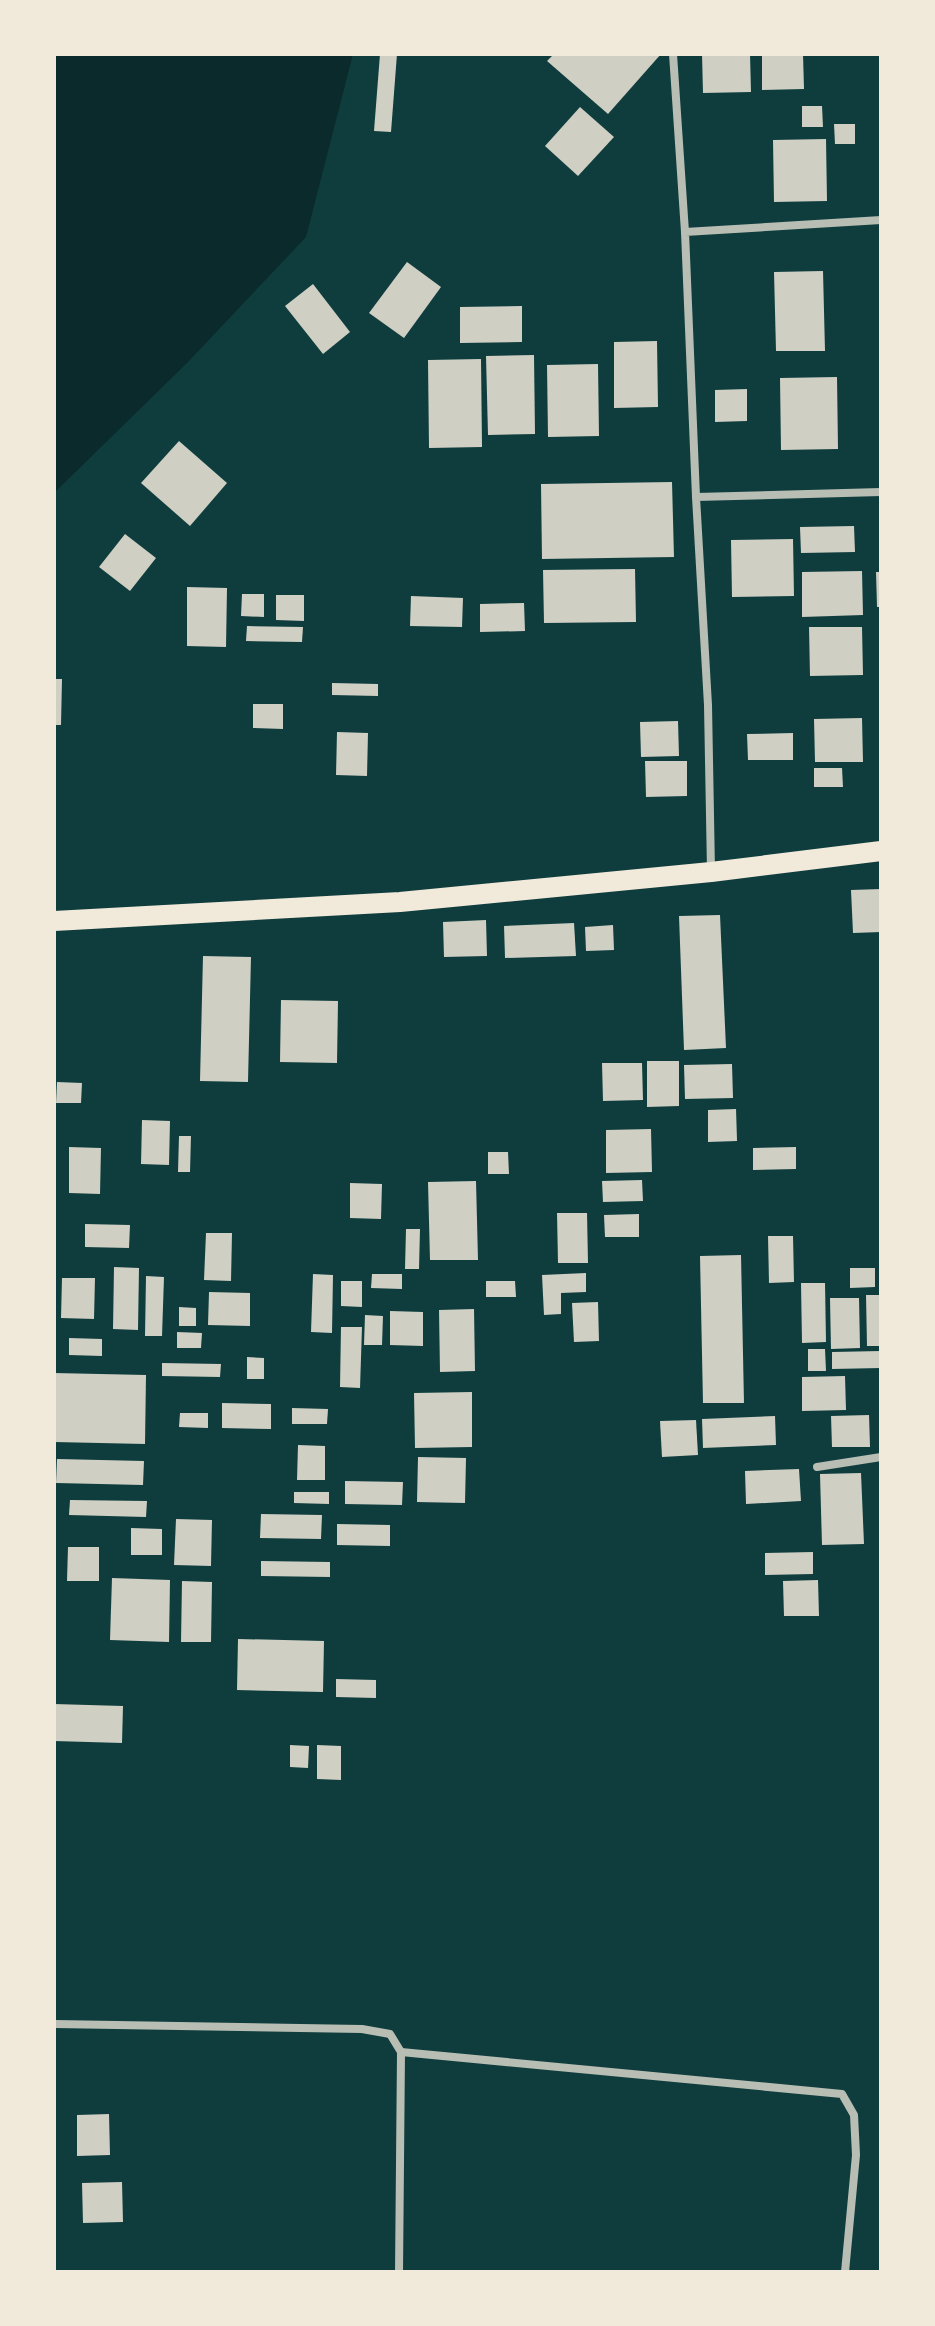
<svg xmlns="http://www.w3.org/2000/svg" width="935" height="2326" viewBox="0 0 935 2326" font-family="Arial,sans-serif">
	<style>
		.water { fill: #0a2a2b }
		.building { fill: #cfcfc3 }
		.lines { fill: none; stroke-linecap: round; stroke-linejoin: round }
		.minor { stroke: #b8beb3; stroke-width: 8 }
		.primary { stroke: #f1e9da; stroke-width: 20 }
	</style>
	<rect width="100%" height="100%" fill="#0f3d3e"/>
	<polygon class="water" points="54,54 353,54 306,237 187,363 54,493"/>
	<g class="building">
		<polygon points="380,54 397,54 391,132 374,131"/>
		<polygon points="554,54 661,54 608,114 547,61"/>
		<polygon points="702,54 750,54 751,92 703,93"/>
		<polygon points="762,54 803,54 804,89 762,90"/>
		<polygon points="802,106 822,106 823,127 802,127"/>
		<polygon points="580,107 614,137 578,176 545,146"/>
		<polygon points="834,124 855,124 855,144 835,144"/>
		<polygon points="826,139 827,201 774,202 773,140"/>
		<polygon points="407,262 441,287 404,338 369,313"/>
		<polygon points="823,271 825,351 776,351 774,272"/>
		<polygon points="313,284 350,332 323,354 285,306"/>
		<polygon points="522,306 522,342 460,343 460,307"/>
		<polygon points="657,341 658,407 614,408 614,342"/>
		<polygon points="534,355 535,434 488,435 486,356"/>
		<polygon points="481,359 482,447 429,448 428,360"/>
		<polygon points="598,364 599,436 548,437 547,365"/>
		<polygon points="837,377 838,449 781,450 780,378"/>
		<polygon points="747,389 747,421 715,422 715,390"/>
		<polygon points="179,441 227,483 190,526 141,483"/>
		<polygon points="672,482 674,557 542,559 541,484"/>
		<polygon points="854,526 855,552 801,553 800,527"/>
		<polygon points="125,534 156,558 130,591 99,567"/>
		<polygon points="793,539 794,596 732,597 731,540"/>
		<polygon points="635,569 636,622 544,623 543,570"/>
		<polygon points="862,571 863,615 802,617 802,572"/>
		<polygon points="876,572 881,572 881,607 877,607"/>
		<polygon points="187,587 227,588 226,647 187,646"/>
		<polygon points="242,594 264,594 264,617 241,616"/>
		<polygon points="276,595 304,595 304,621 276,620"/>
		<polygon points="411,596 463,598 462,627 410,626"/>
		<polygon points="524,603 525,631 480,632 480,604"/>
		<polygon points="247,626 303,627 302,642 246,641"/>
		<polygon points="809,627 862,627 863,675 810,676"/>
		<polygon points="54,679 62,679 61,725 54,725"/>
		<polygon points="332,683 378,684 378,696 332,695"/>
		<polygon points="253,704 283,704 283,729 253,728"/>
		<polygon points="862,718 863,762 815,762 814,719"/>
		<polygon points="678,721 679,756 641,757 640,722"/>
		<polygon points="337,732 368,733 367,776 336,775"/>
		<polygon points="793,733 793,760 748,760 747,734"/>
		<polygon points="645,761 687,761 687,796 646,797"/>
		<polygon points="814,768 842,768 843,787 814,787"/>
		<polygon points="881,889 881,932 853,933 851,890"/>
		<polygon points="720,915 726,1048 684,1050 679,916"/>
		<polygon points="486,920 487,956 444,957 443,922"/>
		<polygon points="574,923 576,956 505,958 504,926"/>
		<polygon points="613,925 614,950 586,951 585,927"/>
		<polygon points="203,956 251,957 248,1082 200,1081"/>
		<polygon points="281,1000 338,1001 337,1063 280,1062"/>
		<polygon points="647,1061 679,1061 679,1106 647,1107"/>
		<polygon points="602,1063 642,1063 643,1100 603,1101"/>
		<polygon points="732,1064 733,1098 685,1099 684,1065"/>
		<polygon points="57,1082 82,1083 81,1103 56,1103"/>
		<polygon points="736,1109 737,1141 708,1142 708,1110"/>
		<polygon points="142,1120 170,1121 169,1165 141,1164"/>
		<polygon points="651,1129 652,1172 606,1173 606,1130"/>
		<polygon points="179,1136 191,1136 190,1172 178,1172"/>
		<polygon points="69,1147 101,1148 100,1194 69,1193"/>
		<polygon points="796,1147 796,1169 753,1170 753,1148"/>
		<polygon points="488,1152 508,1152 509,1174 488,1174"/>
		<polygon points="642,1180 643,1201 603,1202 602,1181"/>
		<polygon points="476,1181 478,1260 430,1260 428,1182"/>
		<polygon points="350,1183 382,1184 381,1219 350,1218"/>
		<polygon points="557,1213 587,1213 588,1263 558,1263"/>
		<polygon points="639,1214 639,1237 605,1237 604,1215"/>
		<polygon points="85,1224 130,1225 129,1248 85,1247"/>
		<polygon points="406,1229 420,1229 419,1269 405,1269"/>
		<polygon points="206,1233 232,1233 231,1281 204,1280"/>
		<polygon points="768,1236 793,1236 794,1282 769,1283"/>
		<polygon points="741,1255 744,1403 703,1403 700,1256"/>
		<polygon points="114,1267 139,1268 138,1330 113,1329"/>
		<polygon points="850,1268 875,1268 875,1287 850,1288"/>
		<polygon points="586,1273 586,1292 561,1293 561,1314 544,1315 542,1275"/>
		<polygon points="313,1274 333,1275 332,1333 311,1332"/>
		<polygon points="372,1274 402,1274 402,1289 371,1288"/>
		<polygon points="146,1276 164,1277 162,1336 145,1336"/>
		<polygon points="62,1278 95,1278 94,1319 61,1318"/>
		<polygon points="341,1281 362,1281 362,1307 341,1306"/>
		<polygon points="486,1281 515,1281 516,1297 486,1297"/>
		<polygon points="801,1283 825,1283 826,1342 802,1343"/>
		<polygon points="209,1292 250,1293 250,1326 208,1325"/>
		<polygon points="866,1295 881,1295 881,1346 867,1346"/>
		<polygon points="830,1298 859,1298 860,1348 831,1349"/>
		<polygon points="598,1302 599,1341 574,1342 572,1303"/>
		<polygon points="179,1307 196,1308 196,1326 179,1326"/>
		<polygon points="474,1309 475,1371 440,1372 439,1310"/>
		<polygon points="390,1311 423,1312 423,1346 390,1345"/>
		<polygon points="365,1315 383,1316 382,1345 364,1345"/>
		<polygon points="341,1327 362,1327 360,1388 340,1387"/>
		<polygon points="177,1332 202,1333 201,1348 177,1348"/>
		<polygon points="69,1338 102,1339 102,1356 69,1355"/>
		<polygon points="808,1349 825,1349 826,1371 808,1371"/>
		<polygon points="881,1351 881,1368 832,1369 832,1352"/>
		<polygon points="247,1357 264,1358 264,1379 247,1379"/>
		<polygon points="162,1363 221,1364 220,1377 162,1376"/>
		<polygon points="54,1373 146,1375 145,1444 54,1442"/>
		<polygon points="845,1376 846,1410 802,1411 802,1377"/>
		<polygon points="472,1392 472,1447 415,1448 414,1393"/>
		<polygon points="222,1403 271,1404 271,1429 222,1428"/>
		<polygon points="292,1408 328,1409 327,1424 292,1424"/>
		<polygon points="180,1413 208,1413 208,1428 179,1427"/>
		<polygon points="869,1415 870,1447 832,1447 831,1416"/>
		<polygon points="775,1416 776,1445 703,1448 702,1419"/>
		<polygon points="696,1420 698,1455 662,1457 660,1421"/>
		<polygon points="298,1445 325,1446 325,1480 297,1480"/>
		<polygon points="418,1457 466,1458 465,1503 417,1502"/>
		<polygon points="57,1459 144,1461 143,1485 56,1483"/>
		<polygon points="799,1469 801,1501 746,1504 745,1471"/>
		<polygon points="861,1473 864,1544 822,1545 820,1474"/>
		<polygon points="345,1481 403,1482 402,1505 345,1504"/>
		<polygon points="294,1492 329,1492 329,1504 294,1503"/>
		<polygon points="70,1500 147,1501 146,1517 69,1515"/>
		<polygon points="261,1514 322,1515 321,1539 260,1538"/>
		<polygon points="176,1519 212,1520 211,1566 174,1565"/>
		<polygon points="337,1524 390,1525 390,1546 337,1545"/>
		<polygon points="131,1528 162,1529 162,1555 131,1555"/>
		<polygon points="68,1547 99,1547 99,1581 67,1581"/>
		<polygon points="813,1552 813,1574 765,1575 765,1553"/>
		<polygon points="261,1561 330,1562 330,1577 261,1576"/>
		<polygon points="112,1578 170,1580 169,1642 110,1640"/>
		<polygon points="818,1580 819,1616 784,1616 783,1581"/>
		<polygon points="182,1581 212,1582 211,1642 181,1642"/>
		<polygon points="238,1639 324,1641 323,1692 237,1690"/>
		<polygon points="336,1679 376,1680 376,1698 336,1697"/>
		<polygon points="54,1704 123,1706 122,1743 54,1741"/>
		<polygon points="290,1745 309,1746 308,1768 290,1767"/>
		<polygon points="317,1745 341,1746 341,1780 317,1779"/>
		<polygon points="109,2114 110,2155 77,2156 77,2115"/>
		<polygon points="122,2182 123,2222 83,2223 82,2183"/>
	</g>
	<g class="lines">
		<g class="minor">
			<polyline points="673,54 685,232"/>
			<polyline points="696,497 685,232 881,220"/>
			<polyline points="711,871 708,705 696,497 881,492"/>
			<polyline points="817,1467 881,1457"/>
			<polyline points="54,2024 362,2029 390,2034 401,2052 399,2272"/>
			<polyline points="401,2052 842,2094 854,2115 856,2155 845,2272"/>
		</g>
		<polyline class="primary" points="54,921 400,902 711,872 881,851"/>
	</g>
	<rect width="935" height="2326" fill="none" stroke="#f1e9da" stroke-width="112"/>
</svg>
